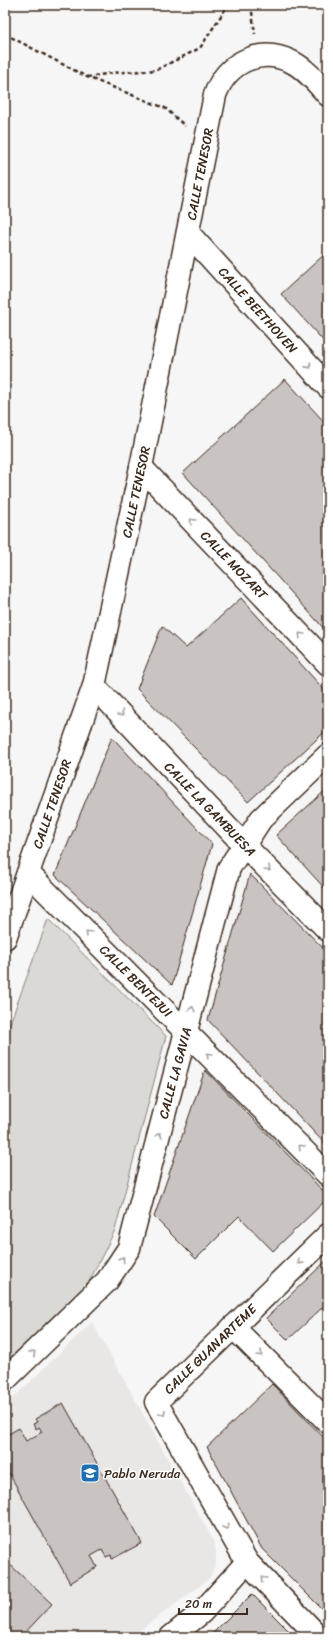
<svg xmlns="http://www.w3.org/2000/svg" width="333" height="1642" viewBox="0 0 333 1642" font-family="Sriracha,sans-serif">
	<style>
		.built { fill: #e9e7e6 }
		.green { fill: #dbd9d6; stroke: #8b827a }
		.building { fill: #c9c3c1; stroke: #3b2a1e }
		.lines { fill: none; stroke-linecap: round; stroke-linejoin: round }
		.street-casing { stroke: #3b2a1e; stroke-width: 25 }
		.secondary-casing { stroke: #3b2a1e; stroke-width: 25 }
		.path { stroke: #3b2a1e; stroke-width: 2.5; stroke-dasharray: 4 3; stroke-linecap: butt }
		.street { stroke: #fff; stroke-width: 22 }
		.secondary { stroke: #fff; stroke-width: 22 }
		.oneway { stroke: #a79f9a }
		.labels { text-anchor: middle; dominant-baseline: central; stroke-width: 3; stroke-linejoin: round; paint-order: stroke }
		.street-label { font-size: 13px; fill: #3b2a1e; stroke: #fff }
		.poi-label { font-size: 13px; fill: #3b2a1e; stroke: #fff; text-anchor: start }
	</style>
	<rect width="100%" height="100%" fill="#f7f6f6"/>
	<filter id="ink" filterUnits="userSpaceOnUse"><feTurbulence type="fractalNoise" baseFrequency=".025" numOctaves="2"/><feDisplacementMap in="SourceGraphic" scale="8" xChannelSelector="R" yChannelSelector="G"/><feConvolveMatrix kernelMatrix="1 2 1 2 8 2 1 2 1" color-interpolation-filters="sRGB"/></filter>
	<g filter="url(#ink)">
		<polygon class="built" points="92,1322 213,1540 216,1551 216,1563 209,1579 131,1637 5,1637 5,1406"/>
		<polygon class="green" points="48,919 166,1036 115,1230 89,1282 5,1363 5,1037"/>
		<g class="building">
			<polygon points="328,251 328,346 281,294"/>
			<polygon points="285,379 328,426 328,633 183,473"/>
			<polygon points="241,598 328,694 328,729 248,802 137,689 162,626 186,648"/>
			<polygon points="112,737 212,844 172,985 55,875"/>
			<polygon points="328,788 328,892 276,835"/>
			<polygon points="250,874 328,953 328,1147 208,1020"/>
			<polygon points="205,1070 328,1196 328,1198 273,1251 239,1216 196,1259 154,1217"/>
			<polygon points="328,1259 328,1304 327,1303 288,1340 266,1318"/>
			<polygon points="272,1384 328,1442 328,1615 262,1549 207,1447"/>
			<polygon points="63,1403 142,1543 112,1559 111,1555 106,1557 102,1550 91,1556 97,1567 70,1583 5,1466 5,1436 19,1428 26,1441 42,1432 39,1427 36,1429 33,1424 37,1422 35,1419"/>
			<polygon points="5,1560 52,1604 21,1637 5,1637"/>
			<polygon points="252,1594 295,1637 209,1637"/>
		</g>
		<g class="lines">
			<g class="street-casing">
				<g id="street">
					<polyline points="188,233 328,387"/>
					<polyline points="141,467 328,664"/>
					<polyline points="94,686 243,844 328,930"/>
					<polyline points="28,873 328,1175"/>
					<polyline points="233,1327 328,1422"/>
					<polyline points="5,1380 107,1281 129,1248 229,868 261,819 328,755"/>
					<polyline points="171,1637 202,1612 247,1562"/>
					<polyline points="319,1637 247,1562 156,1402 328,1235"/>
				</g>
			</g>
			<g class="secondary-casing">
				<path id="secondary" d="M5,938L94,686L141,467L215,95C227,62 260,46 292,62C306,69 317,83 328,95"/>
			</g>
			<g class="path">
				<polyline points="251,5 255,34"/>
				<polyline points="5,34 87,77 165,108 185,126"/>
				<polyline points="87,77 112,73 156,70 200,48 228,5"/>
			</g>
			<use href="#street" class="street"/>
			<use href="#secondary" class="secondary"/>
		</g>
		<defs><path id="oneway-chevron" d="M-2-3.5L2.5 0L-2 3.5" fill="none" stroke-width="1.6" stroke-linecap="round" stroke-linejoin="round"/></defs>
		<g class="oneway">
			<use href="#oneway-chevron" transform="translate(309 366) rotate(48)"/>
			<use href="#oneway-chevron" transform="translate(192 521) rotate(-134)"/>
			<use href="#oneway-chevron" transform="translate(301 635) rotate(-134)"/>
			<use href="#oneway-chevron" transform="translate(121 714) rotate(47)"/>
			<use href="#oneway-chevron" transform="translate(268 869) rotate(45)"/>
			<use href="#oneway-chevron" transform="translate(88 933) rotate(-135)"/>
			<use href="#oneway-chevron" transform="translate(192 1009) rotate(-76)"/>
			<use href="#oneway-chevron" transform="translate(209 1055) rotate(-135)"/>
			<use href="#oneway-chevron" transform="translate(159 1135) rotate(-75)"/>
			<use href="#oneway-chevron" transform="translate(301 1147) rotate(-135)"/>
			<use href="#oneway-chevron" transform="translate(122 1259) rotate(-56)"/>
			<use href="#oneway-chevron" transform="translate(300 1262) rotate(136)"/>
			<use href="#oneway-chevron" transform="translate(33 1353) rotate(-44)"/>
			<use href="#oneway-chevron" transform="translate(260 1354) rotate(45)"/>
			<use href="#oneway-chevron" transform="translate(163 1413) rotate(61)"/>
			<use href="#oneway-chevron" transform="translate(226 1527) rotate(61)"/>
			<use href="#oneway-chevron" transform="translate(263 1579) rotate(-134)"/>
		</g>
	</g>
	<defs>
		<g id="school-square" transform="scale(1)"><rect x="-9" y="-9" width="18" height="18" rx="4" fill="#1f6fb2" stroke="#fff"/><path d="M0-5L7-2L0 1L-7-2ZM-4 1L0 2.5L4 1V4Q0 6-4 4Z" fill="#fff"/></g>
	</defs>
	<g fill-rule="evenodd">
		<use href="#school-square" x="90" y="1473"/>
	</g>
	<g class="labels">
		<g class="street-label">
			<text transform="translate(200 174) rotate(-79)">CALLE TENESOR</text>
			<text transform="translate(258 310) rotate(48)">CALLE BEETHOVEN</text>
			<text transform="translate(136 492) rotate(-78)">CALLE TENESOR</text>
			<text transform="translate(234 565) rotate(46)">CALLE MOZART</text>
			<text transform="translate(52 804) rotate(-71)">CALLE TENESOR</text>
			<text transform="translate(210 809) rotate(46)">CALLE LA GAMBUESA</text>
			<text transform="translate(136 981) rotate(45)">CALLE BENTEJUI</text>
			<text transform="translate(175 1073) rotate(-75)">CALLE LA GAVIA</text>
			<text transform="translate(210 1349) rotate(-44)">CALLE GUANARTEME</text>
		</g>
		<g class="poi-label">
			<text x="104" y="1473">Pablo Neruda</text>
		</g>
	</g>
	<rect width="333" height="1642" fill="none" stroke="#fff" stroke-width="20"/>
	<rect x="10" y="10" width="313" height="1622" fill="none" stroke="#3b2a1e" stroke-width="1.5" filter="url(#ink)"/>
	<path d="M179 1608v6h68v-6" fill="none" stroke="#3b2a1e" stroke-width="2"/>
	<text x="185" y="1608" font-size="12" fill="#3b2a1e" stroke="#ffffff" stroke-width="3" paint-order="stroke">20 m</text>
</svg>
